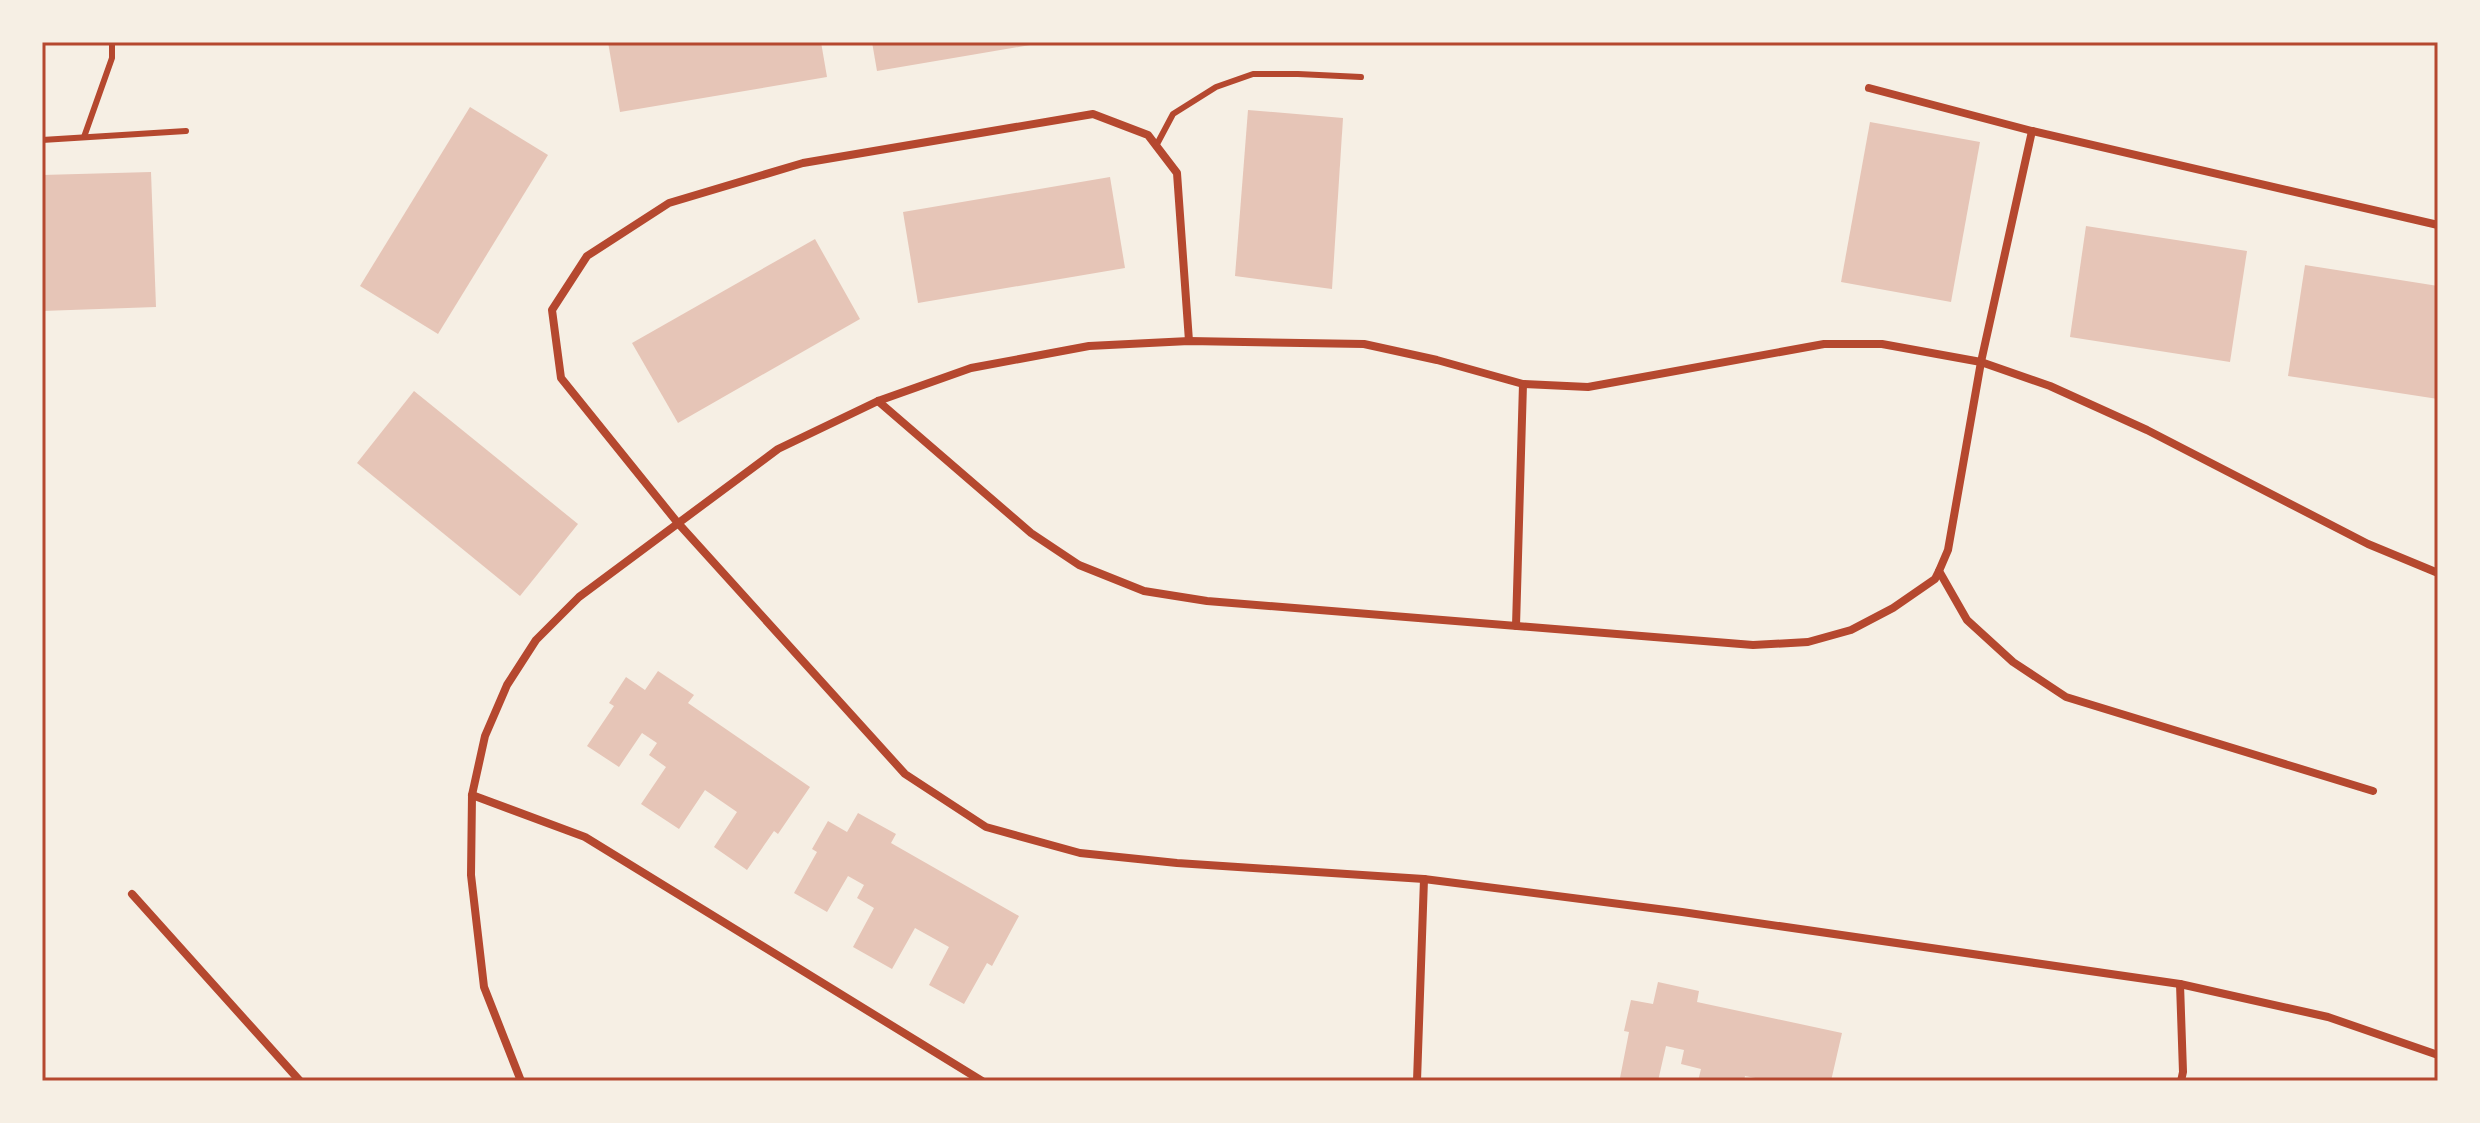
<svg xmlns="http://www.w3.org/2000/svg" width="2480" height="1123" viewBox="0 0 2480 1123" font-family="Commissioner,sans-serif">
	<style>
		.building { fill: #e6c5b7 }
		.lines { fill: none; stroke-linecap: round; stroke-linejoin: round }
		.service { stroke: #b5482f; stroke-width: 6 }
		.minor { stroke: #b5482f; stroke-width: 8 }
		.neatline { fill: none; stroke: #b5482f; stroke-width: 3 }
	</style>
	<rect width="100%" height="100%" fill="#f6efe4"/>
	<g class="building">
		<polygon points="608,42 821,42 827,77 620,112"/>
		<polygon points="872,42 1036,42 1036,44 877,71"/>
		<polygon points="470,107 548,155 438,334 360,286"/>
		<polygon points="1248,110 1343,118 1332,289 1235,276"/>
		<polygon points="1870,122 1980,142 1951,302 1841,282"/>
		<polygon points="151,172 156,307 42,311 42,175"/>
		<polygon points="1110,177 1125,268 918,303 903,212"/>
		<polygon points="2086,226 2247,251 2230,362 2070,337"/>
		<polygon points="815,239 860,319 678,423 632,343"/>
		<polygon points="2305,265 2438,286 2438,399 2288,376"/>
		<polygon points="414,391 578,524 520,596 357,463"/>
		<polygon points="658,671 694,695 688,703 810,787 778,834 774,831 747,870 714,847 737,812 705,790 679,829 641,804 666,767 649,755 657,743 642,733 619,767 587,746 614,706 609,703 626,677 645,690"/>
		<polygon points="858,813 896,834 891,843 1019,916 992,966 987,963 964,1004 929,985 949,947 915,928 892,969 853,947 874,908 857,898 864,885 848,876 827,912 794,893 817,852 812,849 828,821 847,832"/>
		<polygon points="1658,982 1699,991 1697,1002 1842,1033 1831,1081 1771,1081 1745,1076 1744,1081 1698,1081 1701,1069 1681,1064 1684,1050 1666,1046 1658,1081 1632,1081 1620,1078 1629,1032 1624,1031 1631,1000 1653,1004"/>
	</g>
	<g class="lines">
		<g class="service">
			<polyline points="84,137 112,58 112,42"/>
			<polyline points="42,140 186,131"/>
			<polyline points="1156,146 1173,114 1216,87 1253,74 1298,74 1361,77"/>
		</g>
		<g class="minor">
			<polyline points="1869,88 2032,131 2438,225"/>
			<polyline points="2032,131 1981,362 1948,550 1939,571 1967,620 2013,662 2066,697 2373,791"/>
			<polyline points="1189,341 1177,173 1148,135 1093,114 803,163 669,203 587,256 552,310 561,378 677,522 905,774 986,827 1080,853 1177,863 1424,879 1682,912 2180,984 2328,1017 2438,1055"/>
			<polyline points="878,401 1031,533 1079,565 1144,591 1207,601 1753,645 1808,642 1851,630 1893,608 1935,579 1939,571"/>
			<polyline points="1516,626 1523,384"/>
			<polyline points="472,795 585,837 982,1081"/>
			<polyline points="132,894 300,1081"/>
			<polyline points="2180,984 2183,1072 2181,1081"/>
			<polyline points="521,1081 484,987 471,875 472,795 485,736 507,685 536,640 579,597 778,449 878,401 971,368 1089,346 1189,341 1364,344 1437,360 1523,384 1588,387 1824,344 1882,344 1981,362 2050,386 2147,430 2368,544 2438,573"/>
			<polyline points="1417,1081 1424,879"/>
		</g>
	</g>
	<rect width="2480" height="1123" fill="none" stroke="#f6efe4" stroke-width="88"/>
	<rect x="44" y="44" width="2392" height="1035" class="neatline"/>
</svg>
